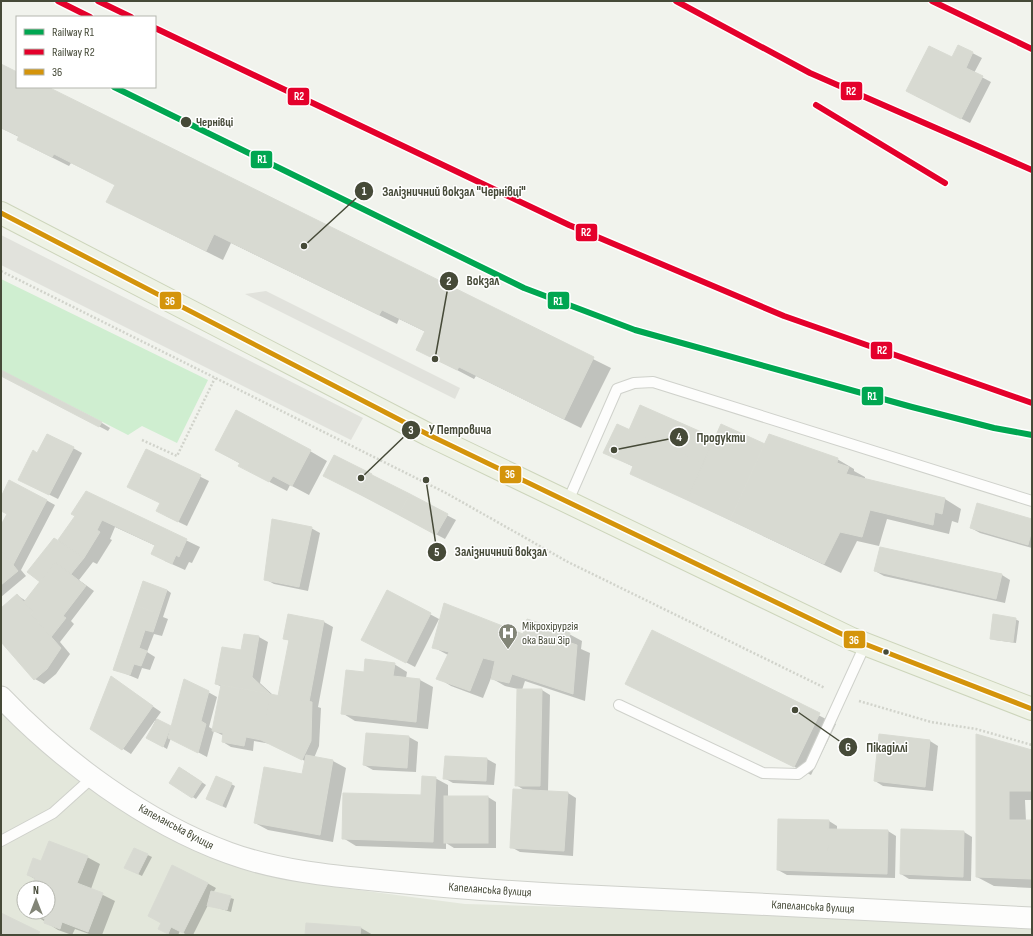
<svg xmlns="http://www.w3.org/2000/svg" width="1033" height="936" viewBox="0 0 1033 936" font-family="'Sofia Sans Condensed',sans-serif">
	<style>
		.residential { fill: #e3e7db; fill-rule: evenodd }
		.green { fill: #cfeed0 }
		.parking { fill: #e1e2dc }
		.shadow { fill: #0003 }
		.building { fill: #d8dad2; stroke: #d9dbd3 }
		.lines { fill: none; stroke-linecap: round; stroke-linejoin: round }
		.service-casing { stroke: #cfd1cb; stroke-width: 12 }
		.minor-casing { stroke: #cfd1cb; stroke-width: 23 }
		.primary-casing { stroke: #cdd5bb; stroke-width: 24 }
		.path { stroke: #d1d3cb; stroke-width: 2.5; stroke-dasharray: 2 2; stroke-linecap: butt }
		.service { stroke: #fdfdfc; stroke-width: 10 }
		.minor { stroke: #fdfdfc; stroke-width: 21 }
		.primary { stroke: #eef2e5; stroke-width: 22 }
		.bus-1-casing { stroke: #fff; stroke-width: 8 }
		.bus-1 { stroke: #d4940b; stroke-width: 5 }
		.rail-1-casing { stroke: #fff; stroke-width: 9 }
		.rail-2-casing { stroke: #fff; stroke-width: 9 }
		.rail-1 { stroke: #00a651; stroke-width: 6 }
		.rail-2 { stroke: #e4002b; stroke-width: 6 }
		.stop-dot { fill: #464a38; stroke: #fff; stroke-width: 1.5 }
		.labels { text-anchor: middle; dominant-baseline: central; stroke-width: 3; stroke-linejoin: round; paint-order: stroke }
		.stop-label { font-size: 12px; font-weight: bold; fill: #464a38; stroke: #fff; text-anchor: start }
		.poi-label { font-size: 12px; fill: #464a38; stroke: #fff; text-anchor: start }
		.street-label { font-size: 12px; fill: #464a38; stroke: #fff }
		.leader { fill: none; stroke: #464a38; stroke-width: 1.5 }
		.callout-dot { fill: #464a38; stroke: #fff; stroke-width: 1.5 }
		.mark-label { font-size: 12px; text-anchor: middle; font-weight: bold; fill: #fff }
		.callout-label { font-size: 13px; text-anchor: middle; font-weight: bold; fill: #464a38; stroke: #fff; stroke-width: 3; stroke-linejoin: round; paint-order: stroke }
		.line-badge { stroke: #fff; stroke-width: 1.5 }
		.badge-label { font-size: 11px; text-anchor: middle; font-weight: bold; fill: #fff }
	</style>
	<rect width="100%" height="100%" fill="#f1f3ed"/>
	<path class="residential" d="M1,688L22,713L202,846L328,886L465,904L1032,921V935H1ZM24,888H48V912H24Z"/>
	<polygon class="green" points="1,279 208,380 177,443 142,426 128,435 1,370"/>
	<g class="parking">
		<polygon points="1,235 363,418 351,440 1,265"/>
		<polygon points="266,291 460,388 455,399 245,294"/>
	</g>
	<g class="shadow">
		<polygon points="959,46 982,58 974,73 991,82 970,123 916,96 953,59"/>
		<polygon points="1,65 17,73 17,87 46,87 611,368 581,428 476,376 474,379 417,349 426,332 399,319 397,324 231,243 223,260 107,202 116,185 71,163 69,166 35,149 18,140 19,137 1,128"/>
		<polygon points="1,371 102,423 110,428 108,431 1,375"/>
		<polygon points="629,431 765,445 837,459 854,469 854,471 865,477 865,480 945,499 961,509 958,523 952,521 949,534 887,519 879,546 857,541 841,573 631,473 634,467 604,452"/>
		<polygon points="73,448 82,453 58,499 28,484 37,454"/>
		<polygon points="146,450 209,481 187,526 166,516"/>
		<polygon points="216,450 310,451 327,461 309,495 290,485 287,491 256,475 241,464"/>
		<polygon points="335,456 456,520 445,539 333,480"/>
		<polygon points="86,492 200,547 192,563 189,562 185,570 165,561 156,546 115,527 110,539 112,540 97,564 93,562 79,580 94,591 71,621 74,624 60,642 70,654 56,674 44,684 35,679 1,641 1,609 17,595 26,601 41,582 59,541 76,516"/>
		<polygon points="1,499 46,500 55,505 21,570 26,576 1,597 1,526 8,514 1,510"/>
		<polygon points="1032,520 1032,548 980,533 971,528"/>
		<polygon points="311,528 320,533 308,591 274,584 265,579"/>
		<polygon points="875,571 1002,575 1010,580 1005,603 884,576"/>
		<polygon points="167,590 171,593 163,617 168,619 162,636 154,634 147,652 155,657 150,670 142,668 138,679 114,669"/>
		<polygon points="387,591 439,619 415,667 371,644"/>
		<polygon points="288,616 324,622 333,627 318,707 321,708 319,746 314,758 333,761 346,768 333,842 268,830 255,823 303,775 305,761 271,744 254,741 253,751 231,747 223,742 224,736 214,731 207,757 171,738 167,749 148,738 156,719 131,754 91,728 119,683 161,712 156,719 172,728 208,692 217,697 209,727 214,730 222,687 216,684 242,652 245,635 259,637 268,642 260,683 274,696 279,697 290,641 284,638"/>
		<polygon points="1015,619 1019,621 1016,643 995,640 991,638"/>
		<polygon points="652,632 836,724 811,775 626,684"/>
		<polygon points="569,634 582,641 581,649 590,653 585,701 525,681 522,690 542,690 550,695 548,792 568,793 576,798 573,856 520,852 511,847 526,791 516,785 518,689 505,686 491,678 483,698 451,686 438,678 448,655 433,647 523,635"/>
		<polygon points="394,664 407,672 406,678 420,680 433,687 428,729 355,721 342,713 365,673"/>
		<polygon points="366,734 409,737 418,742 416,772 373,770 364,765"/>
		<polygon points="977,735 1032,751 1032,800 1025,800 1026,821 1032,821 1032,888 994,886 977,877"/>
		<polygon points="930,741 938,746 933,791 883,786 875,781"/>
		<polygon points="487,759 496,764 494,785 453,783 444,778"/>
		<polygon points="184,770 206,785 196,799 170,783"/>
		<polygon points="435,778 448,785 448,797 488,797 496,802 496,848 454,848 446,843 446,849 356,846 343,838 422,796"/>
		<polygon points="231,784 235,786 226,808 207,799"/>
		<polygon points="829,821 837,826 837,830 888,831 896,836 895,878 787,875 778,870"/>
		<polygon points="964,832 972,837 971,881 909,879 901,874"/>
		<polygon points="135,849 152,857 142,876 130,870"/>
		<polygon points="87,857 100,864 91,889 115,901 102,935 92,935 75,929 72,935 58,930 30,912 48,912 48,888 32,888 35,879 28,875"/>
		<polygon points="207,883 216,888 213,893 234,899 231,912 208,905 193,935 187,935 180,931 178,935 171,935 160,929"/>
		<polygon points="361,928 373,935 306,935"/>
	</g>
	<g class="building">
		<polygon points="958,45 973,52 966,68 983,76 961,119 906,91 929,46 952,57"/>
		<polygon points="1,64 17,72 17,87 48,87 594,357 564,419 459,367 457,370 416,350 425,331 382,310 379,315 214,234 206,251 106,202 115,185 54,154 52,157 17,140 19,136 1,128"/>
		<polygon points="1,370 102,422 99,427 1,376"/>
		<polygon points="640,405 715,438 703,463 629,430"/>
		<polygon points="236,410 311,450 292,486 273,476 269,482 238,466 240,463 215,450"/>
		<polygon points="617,424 703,463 687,500 630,474 633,466 603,453"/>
		<polygon points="721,424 765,444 730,520 687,500"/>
		<polygon points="47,434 74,447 49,495 18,480 33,450 37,453"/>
		<polygon points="769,434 838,458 837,463 849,467 846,474 945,498 942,514 935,512 933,525 870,510 862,537 840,532 824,564 730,520"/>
		<polygon points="146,449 201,475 178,522 156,511 160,503 127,487"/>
		<polygon points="334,455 372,474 361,495 323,476"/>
		<polygon points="372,475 410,494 399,515 361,495"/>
		<polygon points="9,480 47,500 13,565 1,550 1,525 7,514 1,511 1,497"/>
		<polygon points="86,491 187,539 179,557 176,555 172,564 151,554 155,545 102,520 97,530 100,532 84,558 58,540 75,516 71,514"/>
		<polygon points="410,494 448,514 436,535 399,515"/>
		<polygon points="977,503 1032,519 1032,530 1028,545 970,528"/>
		<polygon points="272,519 312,527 299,587 264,580"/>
		<polygon points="54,538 84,558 71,574 55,562 40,582 27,572"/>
		<polygon points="880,547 1002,574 996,599 874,571"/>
		<polygon points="1,550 18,571 1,585"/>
		<polygon points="55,562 86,586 63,616 66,618 51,637 31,614 33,612 24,602"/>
		<polygon points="143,581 167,590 159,614 135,605"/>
		<polygon points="387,590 431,613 406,663 361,640"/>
		<polygon points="17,594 33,612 31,614 61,648 47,669 34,680 1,642 1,608"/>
		<polygon points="444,603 523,634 527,619 570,633 568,642 577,645 573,694 512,674 509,683 491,679 495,661 483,658 470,691 436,679 449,652 432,648"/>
		<polygon points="135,605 159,614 153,632 145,630 139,648 147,651 141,666 134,664 130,675 113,670"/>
		<polygon points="288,614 324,621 309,702 278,696 289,640 283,639"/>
		<polygon points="993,614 1016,618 1013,642 990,639"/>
		<polygon points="652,630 820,713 794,767 625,684"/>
		<polygon points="244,634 259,636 252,677 270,694 215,684 222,647 241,650"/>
		<polygon points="365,659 395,663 393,676 420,679 416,722 341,714 346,670 364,672"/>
		<polygon points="111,676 153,706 122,750 90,729"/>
		<polygon points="184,679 209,691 201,721 206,724 198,753 168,738"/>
		<polygon points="221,685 270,694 261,740 246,737 244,746 222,742 223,733 212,731"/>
		<polygon points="517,689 542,689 540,786 515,786"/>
		<polygon points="270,694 312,702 311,741 302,760 261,740"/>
		<polygon points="157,719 171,726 163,747 146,738"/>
		<polygon points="366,733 409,736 407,768 363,765"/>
		<polygon points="879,734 930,740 925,787 874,781"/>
		<polygon points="976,734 1032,750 1032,791 1009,791 1009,820 1032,820 1032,879 976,877"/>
		<polygon points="306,755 333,760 320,835 254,823 264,767 302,774"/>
		<polygon points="445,756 487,758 486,781 443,779"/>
		<polygon points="179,767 202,782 192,798 169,783"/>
		<polygon points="216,776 232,783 222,806 206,799"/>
		<polygon points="422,776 436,777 433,842 342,839 343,793 421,795"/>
		<polygon points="513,789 568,792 564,851 510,848"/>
		<rect x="444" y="796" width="44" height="47"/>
		<polygon points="778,819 829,820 827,872 777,870"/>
		<polygon points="829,829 888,830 887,874 827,872"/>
		<polygon points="901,829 964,831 963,877 900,874"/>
		<polygon points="49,841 88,856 77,883 103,893 88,932 62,922 60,929 44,923 45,919 29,912 48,912 48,888 31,888 35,878 27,875 33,858 41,861"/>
		<polygon points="134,848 148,854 138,874 124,868"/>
		<polygon points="172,865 208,883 183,933 171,927 168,934 158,929 161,923 148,916"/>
		<polygon points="211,891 231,896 227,910 207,906"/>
		<polygon points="1,913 40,932 38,935 1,935"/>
		<polygon points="306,923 361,927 360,935 305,935"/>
	</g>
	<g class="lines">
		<g class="service-casing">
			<g id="service">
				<polyline points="568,501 617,389 634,383 653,382 1032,501"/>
				<polyline points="619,705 763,773 798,774 810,765 865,645"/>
				<polyline points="1,841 53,813 93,777"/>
			</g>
		</g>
		<g class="minor-casing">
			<path id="minor" d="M1,697C61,760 146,823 229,853C278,871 332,876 384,881C446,887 507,892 569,895C723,902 878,910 1032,918"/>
		</g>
		<g class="primary-casing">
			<polyline id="primary" points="1,213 429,435 852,639 1032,709"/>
		</g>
		<g class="path">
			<polyline points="1,271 446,493 568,562 825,688"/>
			<polyline points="142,440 177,456 215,378"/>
			<polyline points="859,701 931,722 976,729 1032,745"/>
		</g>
		<use href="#service" class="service"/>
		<use href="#minor" class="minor"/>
		<use href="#primary" class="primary"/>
		<g class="bus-1-casing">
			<polyline id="bus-1" points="1,213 429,435 852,639 1032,709"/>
		</g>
		<use href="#bus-1" class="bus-1"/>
		<g class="rail-1-casing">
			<polyline id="rail-1" points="114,87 524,288 635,330 912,407 994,428 1032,435"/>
		</g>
		<g class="rail-2-casing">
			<g id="rail-2">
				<polyline points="58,1 90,17"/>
				<polyline points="98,1 131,17"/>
				<polyline points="676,1 810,73 1032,170"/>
				<polyline points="932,1 1032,49"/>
				<polyline points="155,28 569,225 784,316 1032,403"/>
				<polyline points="816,105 945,183"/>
			</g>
		</g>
		<use href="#rail-1" class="rail-1"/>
		<use href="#rail-2" class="rail-2"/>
	</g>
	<defs>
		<g id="hospital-pin" transform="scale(1)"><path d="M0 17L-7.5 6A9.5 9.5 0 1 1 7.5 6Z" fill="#828577" stroke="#fff"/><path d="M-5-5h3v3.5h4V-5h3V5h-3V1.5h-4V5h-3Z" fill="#fff"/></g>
	</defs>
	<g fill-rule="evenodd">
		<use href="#hospital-pin" x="508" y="633"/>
	</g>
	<g class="stop-dot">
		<circle cx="186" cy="122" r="6"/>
		<circle cx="886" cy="652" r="3.5"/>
	</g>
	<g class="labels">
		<g class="stop-label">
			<text x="196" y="122">Чернівці</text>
		</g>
		<g class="poi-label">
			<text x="522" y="626">Мікрохірургія<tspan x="522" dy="14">ока Ваш Зір</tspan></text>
		</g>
		<g class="street-label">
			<text transform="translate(176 827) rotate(28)">Капеланська вулиця</text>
			<text transform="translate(490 890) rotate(4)">Капеланська вулиця</text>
			<text transform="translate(813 907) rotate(3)">Капеланська вулиця</text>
		</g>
	</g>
	<path class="leader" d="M304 246L364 191M435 359L449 281M361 478L411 430M614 450L679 437M426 480L437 552M795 710L848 747"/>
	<g class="callout-dot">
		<circle cx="304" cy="246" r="4"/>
		<circle cx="435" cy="359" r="4"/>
		<circle cx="361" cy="478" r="4"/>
		<circle cx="614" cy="450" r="4"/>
		<circle cx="426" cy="480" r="4"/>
		<circle cx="795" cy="710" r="4"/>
		<circle cx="364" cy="191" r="10"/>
		<circle cx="449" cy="281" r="10"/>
		<circle cx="411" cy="430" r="10"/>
		<circle cx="679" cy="437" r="10"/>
		<circle cx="437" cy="552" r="10"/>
		<circle cx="848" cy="747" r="10"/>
	</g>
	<g class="mark-label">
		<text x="364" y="195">1</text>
		<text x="449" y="285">2</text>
		<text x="411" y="434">3</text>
		<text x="679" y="441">4</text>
		<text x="437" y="556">5</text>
		<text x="848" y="751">6</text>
	</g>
	<g class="callout-label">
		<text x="454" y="196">Залізничний вокзал "Чернівці"</text>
		<text x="483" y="285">Вокзал</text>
		<text x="460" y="434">У Петровича</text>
		<text x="721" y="442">Продукти</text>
		<text x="501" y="556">Залізничний вокзал</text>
		<text x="887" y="752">Пікаділлі</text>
	</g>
	<g class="line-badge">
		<rect x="840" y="81" width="23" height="20" rx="4" fill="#e4002b"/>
		<rect x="287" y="87" width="23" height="19" rx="4" fill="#e4002b"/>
		<rect x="250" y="150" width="23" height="19" rx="4" fill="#00a651"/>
		<rect x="575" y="223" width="23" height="19" rx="4" fill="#e4002b"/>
		<rect x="159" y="291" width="23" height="19" rx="4" fill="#d4940b"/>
		<rect x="547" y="291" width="23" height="19" rx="4" fill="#00a651"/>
		<rect x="870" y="341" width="23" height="19" rx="4" fill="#e4002b"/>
		<rect x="861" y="386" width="23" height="20" rx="4" fill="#00a651"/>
		<rect x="499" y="465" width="23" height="19" rx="4" fill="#d4940b"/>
		<rect x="843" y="630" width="23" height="19" rx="4" fill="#d4940b"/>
	</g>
	<g class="badge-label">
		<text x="851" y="95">R2</text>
		<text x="299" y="100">R2</text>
		<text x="262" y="163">R1</text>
		<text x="586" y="236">R2</text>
		<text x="170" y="305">36</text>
		<text x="558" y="305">R1</text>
		<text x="882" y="354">R2</text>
		<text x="872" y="400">R1</text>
		<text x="510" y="478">36</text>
		<text x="854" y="644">36</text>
	</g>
	<rect width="1033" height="936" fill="none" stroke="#464a38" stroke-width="4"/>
	<rect x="16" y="16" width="140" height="72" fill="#ffffff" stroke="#b5b7af"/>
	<rect x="24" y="29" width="20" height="6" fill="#00a651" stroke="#b5b7af"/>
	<text x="52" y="36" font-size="12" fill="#464a38">Railway R1</text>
	<rect x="24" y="49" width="20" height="6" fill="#e4002b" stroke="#b5b7af"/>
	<text x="52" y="56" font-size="12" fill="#464a38">Railway R2</text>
	<rect x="24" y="69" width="20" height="6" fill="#d4940b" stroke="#b5b7af"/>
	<text x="52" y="76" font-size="12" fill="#464a38">36</text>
	<g transform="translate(36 900)"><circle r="19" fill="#ffffff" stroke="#b5b7af"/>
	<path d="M0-3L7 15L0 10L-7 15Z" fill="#828577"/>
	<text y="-6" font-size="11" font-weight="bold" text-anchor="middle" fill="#464a38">N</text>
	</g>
</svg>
